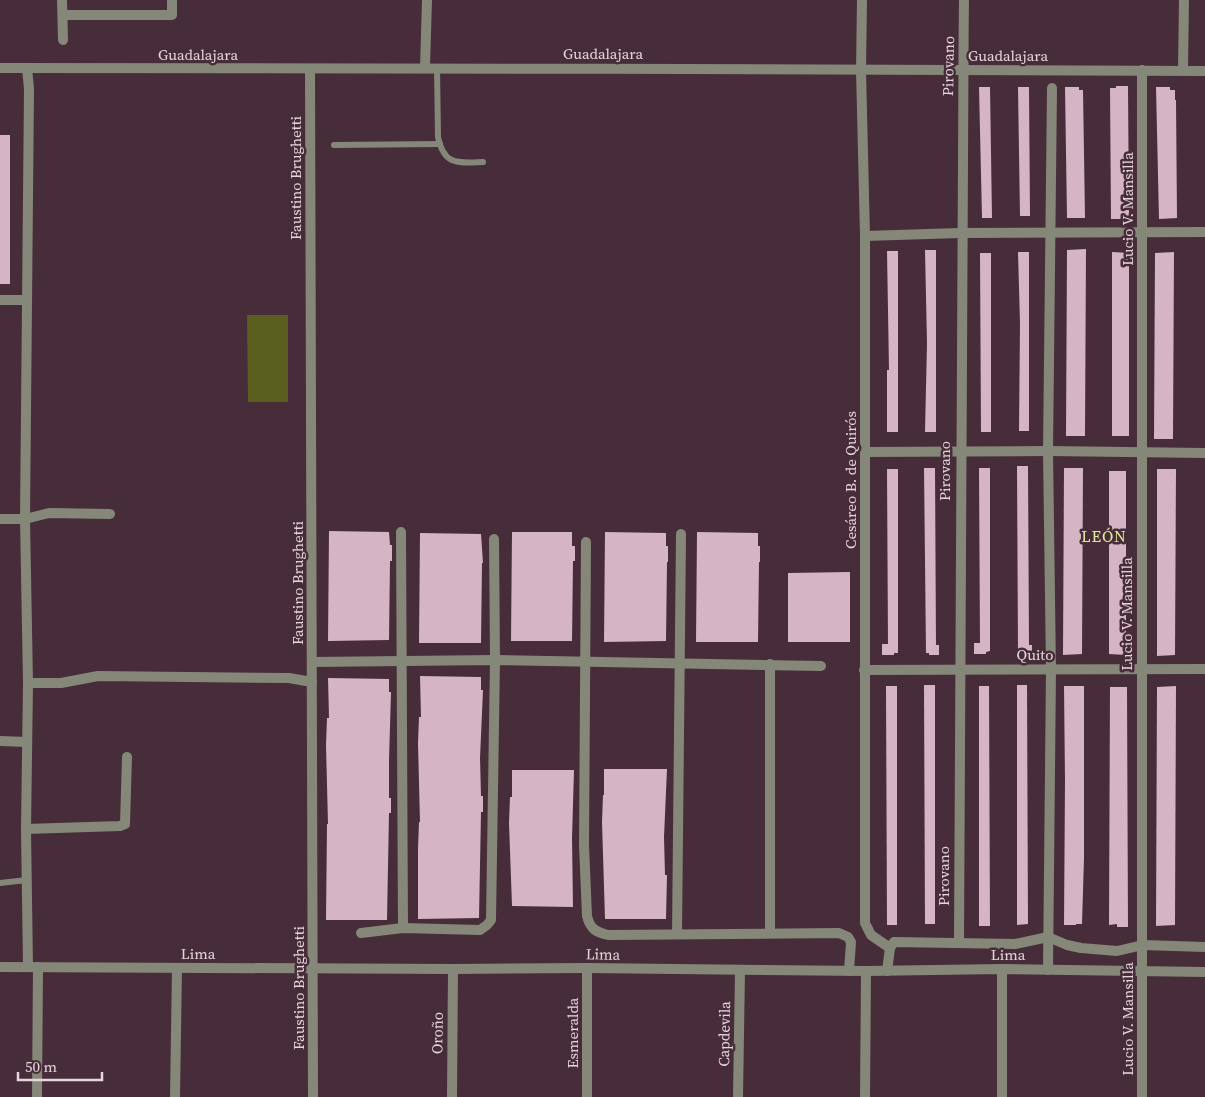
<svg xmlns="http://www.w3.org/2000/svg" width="1205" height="1097" viewBox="0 0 1205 1097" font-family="'Source Serif 4',serif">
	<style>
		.green { fill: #5a5e1e }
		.building { fill: #d5b4c3 }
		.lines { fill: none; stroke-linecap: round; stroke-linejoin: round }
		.service { stroke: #858779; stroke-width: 6 }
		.minor { stroke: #858779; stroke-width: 10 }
		.labels { text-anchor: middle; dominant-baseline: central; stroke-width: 5; stroke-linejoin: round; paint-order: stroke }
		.street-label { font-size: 15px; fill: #e7d5dd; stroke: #472d39 }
		.neighbourhood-label { font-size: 16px; letter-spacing: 1px; fill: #e1e89a; stroke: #472d39 }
	</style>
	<rect width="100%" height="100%" fill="#472d39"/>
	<polygon class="green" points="247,315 288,315 288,402 248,402"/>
	<g class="building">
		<polygon points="1116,86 1128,86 1129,219 1111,219 1110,88 1116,88"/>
		<polygon points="979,87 990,87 992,218 982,218"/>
		<polygon points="1018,87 1029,87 1030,216 1020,216"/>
		<polygon points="1065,87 1079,87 1079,90 1083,90 1085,218 1067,218"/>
		<polygon points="1156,87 1170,87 1170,90 1175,90 1175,100 1176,100 1177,218 1159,219"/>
		<rect x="0" y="135" width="10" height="149"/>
		<polygon points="1086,249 1085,436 1066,436 1067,250"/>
		<polygon points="925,250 936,250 936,432 925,432 927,343"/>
		<polygon points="887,251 898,251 898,432 887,432 887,370 889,370"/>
		<polygon points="1018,252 1029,252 1029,431 1019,431 1020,323"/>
		<polygon points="1112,252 1129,253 1129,436 1112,436"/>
		<polygon points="1174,252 1173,439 1154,439 1155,253"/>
		<polygon points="980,253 991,253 991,432 981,432"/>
		<polygon points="1017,466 1028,466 1029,645 1032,645 1032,654 1018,652"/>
		<polygon points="924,468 935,468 936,645 939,645 939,655 929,655 929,653 926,653"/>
		<polygon points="979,468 990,468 990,651 986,652 986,654 974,654 974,643 980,643"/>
		<polygon points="1064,468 1083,468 1082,654 1063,655"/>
		<polygon points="887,469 898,469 898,653 894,653 894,655 882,655 882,644 888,644"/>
		<polygon points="1157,469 1176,469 1175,655 1157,656"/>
		<polygon points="1109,471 1126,471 1126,655 1109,654"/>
		<polygon points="329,531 389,532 390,545 392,545 392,561 390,561 389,640 328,641"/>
		<polygon points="512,532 572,532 572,546 575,546 575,561 573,561 572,641 511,641"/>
		<polygon points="605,532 666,533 666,546 668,546 668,562 667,562 666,641 604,642"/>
		<polygon points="697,532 758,533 758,546 760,546 760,562 759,562 758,642 696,642"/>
		<polygon points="420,533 481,534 483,563 482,563 481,643 419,643"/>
		<polygon points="850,572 850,642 788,642 788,573"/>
		<polygon points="420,676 481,677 481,690 483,690 480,758 481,796 483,796 483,812 481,812 479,918 418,919 418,849 419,822 420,822 418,743 419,717 421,717"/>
		<polygon points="328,678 389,679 389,692 391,692 389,760 389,798 391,798 391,813 389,813 387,920 326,920 327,824 328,824 326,745 327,718 329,718"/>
		<polygon points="924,685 935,685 935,924 925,924"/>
		<polygon points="1017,685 1027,685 1028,924 1017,925"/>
		<polygon points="886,686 897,686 897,925 887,925"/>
		<polygon points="979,686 989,686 990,926 979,926"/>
		<polygon points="1064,686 1084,686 1084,858 1082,924 1076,924 1076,925 1064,925 1065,781"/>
		<polygon points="1176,686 1175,925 1156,926 1157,687"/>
		<polygon points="1110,687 1127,687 1128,927 1117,927 1117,924 1109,925"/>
		<polygon points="604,769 667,769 664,837 665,875 667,875 666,919 605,919 602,822 603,795 604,795"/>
		<polygon points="512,770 574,770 572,838 573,907 512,906 509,823 510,797 512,797"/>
	</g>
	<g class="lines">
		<g class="service">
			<path d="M437,67L438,137C444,166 458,163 483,162"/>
			<polyline points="334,145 440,144"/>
			<polyline points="0,883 27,880"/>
		</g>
		<g class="minor">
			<polyline points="62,0 63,40"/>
			<polyline points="862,0 861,70 865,236 865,923 871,935 890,948"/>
			<polyline points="63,15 172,15 172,0"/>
			<polyline points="425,67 427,0"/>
			<path d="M0,68C402,68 803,69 1205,71"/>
			<polyline points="27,68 29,89 25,519 28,683 26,829 28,967"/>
			<polyline points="310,69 313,1097"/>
			<polyline points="1183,70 1184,0"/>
			<polyline points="865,236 960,233 1205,232"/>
			<polyline points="0,300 26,300"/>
			<polyline points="865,452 1048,451 1205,453"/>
			<polyline points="0,519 25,519 49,513 110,514"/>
			<polyline points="401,532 403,928"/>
			<path d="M586,542L584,845L587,916C590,929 596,932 608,935L839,933L848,937L851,942L849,971"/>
			<polyline points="312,662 495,660 821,666"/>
			<polyline points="864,670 1205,669"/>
			<polyline points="28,683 61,683 98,676 289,678 312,682"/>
			<polyline points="0,741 27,742"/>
			<polyline points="26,829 120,826 125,824 127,757"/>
			<polyline points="770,932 770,664"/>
			<polyline points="361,933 403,928 480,930 487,925 491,920 495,660 494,539"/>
			<polyline points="677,934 681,534"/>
			<path d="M959,943C958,628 960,314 964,0"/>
			<polyline points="0,967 453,969 587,968 866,971 1002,969 1205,972"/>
			<polyline points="1002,969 1002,1097"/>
			<polyline points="1048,970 1051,670 1048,451 1052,88"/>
			<polyline points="887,971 890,948 894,942 1015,944 1048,937 1067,945 1081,948 1117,951 1143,945 1205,947"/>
			<polyline points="37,1097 38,967"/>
			<polyline points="175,1097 177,968"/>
			<polyline points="452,1097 453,969"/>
			<polyline points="587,1097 587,968"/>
			<polyline points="738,1097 740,971"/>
			<polyline points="865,1097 866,971"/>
			<polyline points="1142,1097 1142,70"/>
		</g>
	</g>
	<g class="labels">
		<g class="street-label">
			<text x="603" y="53">Guadalajara</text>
			<text x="198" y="54">Guadalajara</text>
			<text x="1008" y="55">Guadalajara</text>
			<text transform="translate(948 66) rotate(-89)">Pirovano</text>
			<text transform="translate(295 178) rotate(-90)">Faustino Brughetti</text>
			<text transform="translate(1127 209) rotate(-90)">Lucio V. Mansilla</text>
			<text transform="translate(944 471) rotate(-90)">Pirovano</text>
			<text transform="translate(850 480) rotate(-90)">Cesáreo B. de Quirós</text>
			<text transform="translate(297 583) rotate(-90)">Faustino Brughetti</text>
			<text transform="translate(1126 614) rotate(-90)">Lucio V. Mansilla</text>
			<text x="1035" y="654">Quito</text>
			<text transform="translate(943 876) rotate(-90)">Pirovano</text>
			<text x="198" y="953">Lima</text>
			<text transform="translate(603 954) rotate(1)">Lima</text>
			<text x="1008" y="954">Lima</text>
			<text transform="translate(298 988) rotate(-90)">Faustino Brughetti</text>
			<text transform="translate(1127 1019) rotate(-90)">Lucio V. Mansilla</text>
			<text transform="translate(437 1033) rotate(-89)">Oroño</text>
			<text transform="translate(572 1033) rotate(-90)">Esmeralda</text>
			<text transform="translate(724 1034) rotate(-89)">Capdevila</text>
		</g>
		<g class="neighbourhood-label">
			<text x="1104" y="536">LEÓN</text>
		</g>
	</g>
	<path d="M18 1072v8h84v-8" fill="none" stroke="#e7d5dd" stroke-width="2.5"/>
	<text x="25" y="1072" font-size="15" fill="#e7d5dd" stroke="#472d39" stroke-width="4" paint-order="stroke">50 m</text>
</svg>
